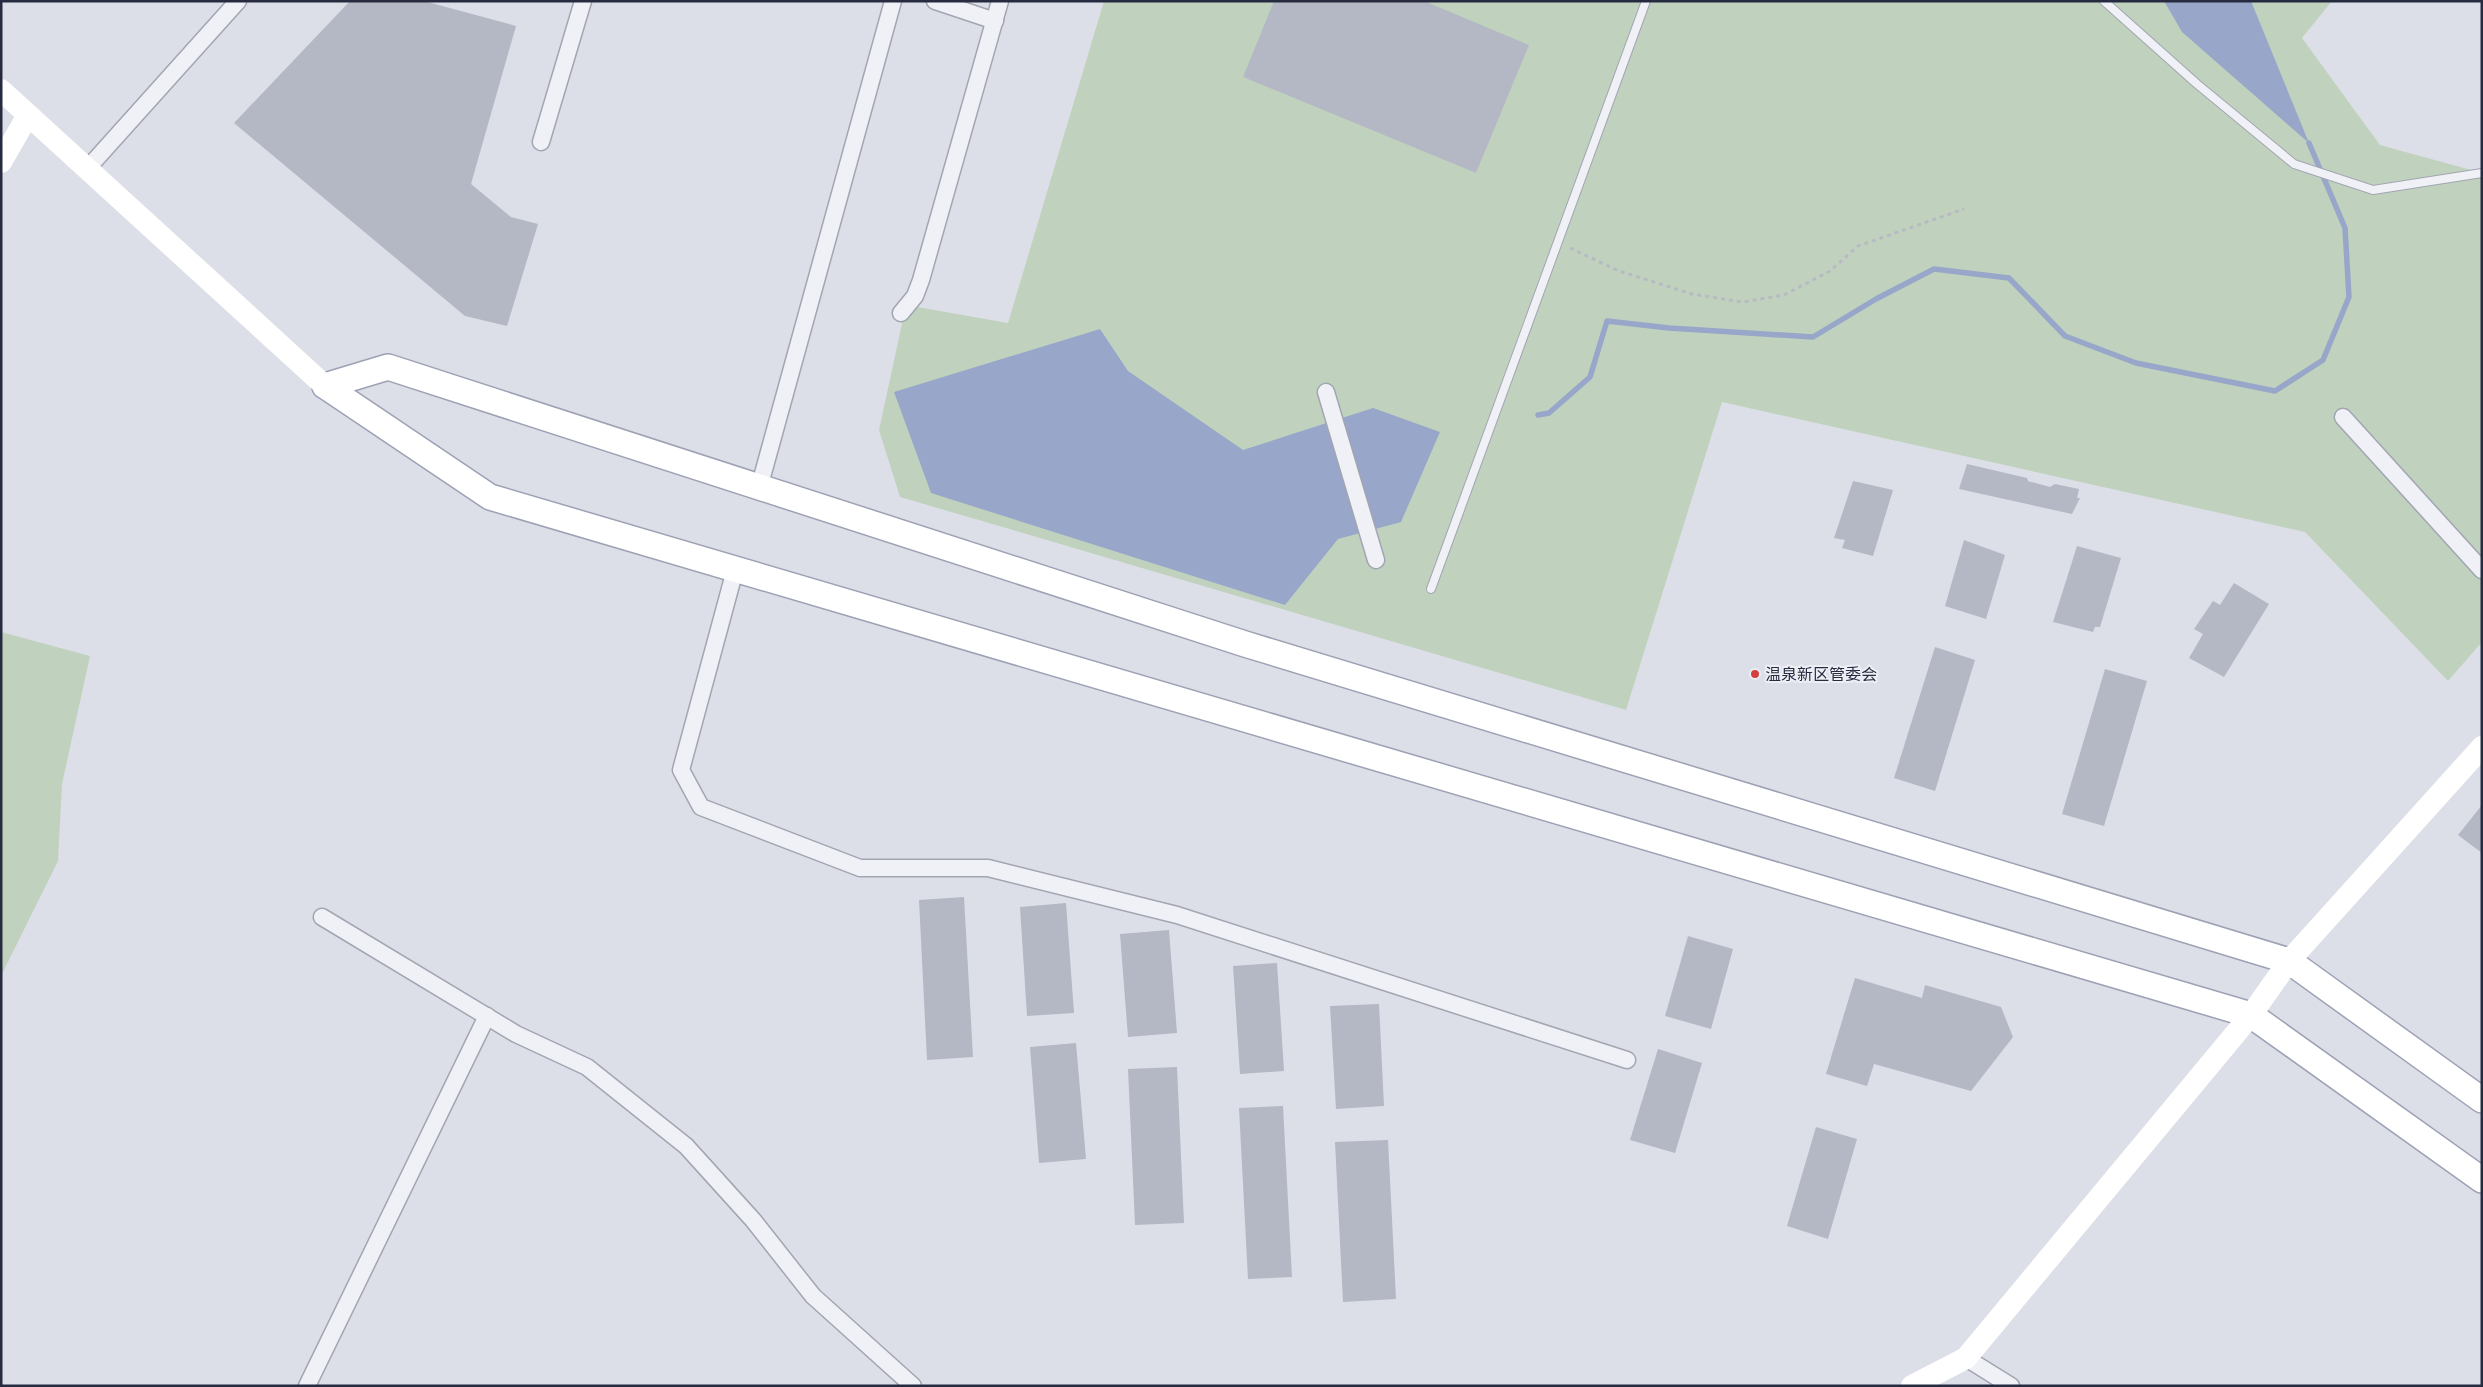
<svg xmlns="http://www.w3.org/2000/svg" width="2483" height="1387" viewBox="0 0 2483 1387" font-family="Poppins,'Noto Sans SC',sans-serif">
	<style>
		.green { fill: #c0d2be }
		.water { fill: #97a6c9 }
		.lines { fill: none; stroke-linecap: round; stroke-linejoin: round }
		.stream { stroke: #97a6c9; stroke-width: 5.5 }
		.building { fill: #b4b8c4 }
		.lane-casing { stroke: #a2a5b2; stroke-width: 10 }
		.street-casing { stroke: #a2a5b2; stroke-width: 19 }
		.primary-casing { stroke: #9ca1b4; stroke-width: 28 }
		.path { stroke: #b7bac3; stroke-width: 3; stroke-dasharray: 4 4; stroke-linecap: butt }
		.lane { stroke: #f0f1f6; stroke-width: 8 }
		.street { stroke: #f0f1f6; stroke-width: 16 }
		.secondary { stroke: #fff; stroke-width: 22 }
		.primary { stroke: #fff; stroke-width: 25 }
		.poi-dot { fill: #d2413d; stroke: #edeff5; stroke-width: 2 }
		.labels { text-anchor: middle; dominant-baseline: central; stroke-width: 4; stroke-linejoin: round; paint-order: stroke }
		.poi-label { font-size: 16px; fill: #262b3f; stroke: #edeff5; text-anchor: start }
	</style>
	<rect width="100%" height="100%" fill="#dddfe8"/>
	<g class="green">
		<polygon points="1104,1 2332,1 2302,38 2380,145 2482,173 2482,642 2448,681 2305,532 1722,402 1626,710 900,497 879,430 906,305 1008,323"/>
		<polygon points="1,632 90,656 62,784 58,861 1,976"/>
	</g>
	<g class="water">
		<polygon points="2164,1 2251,1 2309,143 2182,32"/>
		<polygon points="1100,329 1128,371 1243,450 1373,408 1440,432 1401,522 1338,539 1285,605 931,493 894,392"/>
	</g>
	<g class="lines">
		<polyline class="stream" points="1538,415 1549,413 1590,377 1607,321 1669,328 1813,337 1876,299 1934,269 2009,278 2065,336 2136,363 2275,391 2323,360 2349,297 2345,228 2309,143"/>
	</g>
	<g class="building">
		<polygon points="350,1 424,1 516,26 471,184 511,217 538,224 507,326 465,316 234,123"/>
		<polygon points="1274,1 1424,1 1529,45 1476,173 1243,77"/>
		<polygon points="1967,464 2027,478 2028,481 2050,487 2055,484 2079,489 2077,498 2080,498 2072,514 1959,489"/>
		<polygon points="1853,481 1893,490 1873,556 1842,548 1845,540 1834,538"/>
		<polygon points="1964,540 2005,555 1986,619 1945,606"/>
		<polygon points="2077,546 2121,558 2100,627 2095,627 2093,632 2053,622"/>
		<polygon points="2234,583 2269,604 2224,677 2189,658 2203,634 2194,629 2213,601 2220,605"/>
		<polygon points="1935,647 1975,660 1935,791 1894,778"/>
		<polygon points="2105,669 2147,681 2104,826 2062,814"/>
		<polygon points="2482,805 2482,853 2458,835"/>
		<polygon points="964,897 973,1057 927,1060 919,900"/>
		<polygon points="1066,903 1074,1013 1027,1016 1020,907"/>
		<polygon points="1169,930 1177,1033 1128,1037 1120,934"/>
		<polygon points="1688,936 1733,949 1711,1029 1665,1016"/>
		<polygon points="1277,963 1284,1071 1240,1074 1233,966"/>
		<polygon points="1855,978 1922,998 1925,985 2001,1007 2013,1037 1971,1091 1874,1064 1867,1086 1826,1074"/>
		<polygon points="1379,1004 1384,1106 1336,1109 1330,1006"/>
		<polygon points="1076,1043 1086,1159 1039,1163 1030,1047"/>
		<polygon points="1658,1049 1702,1063 1675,1153 1630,1140"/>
		<polygon points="1177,1067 1184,1223 1135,1225 1128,1069"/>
		<polygon points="1283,1106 1292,1277 1248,1279 1239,1108"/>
		<polygon points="1816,1127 1857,1139 1828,1239 1787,1226"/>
		<polygon points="1388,1140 1396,1299 1343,1302 1335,1142"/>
	</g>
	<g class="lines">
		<g class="lane-casing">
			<g id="lane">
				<polyline points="2104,1 2197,84 2294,164 2373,190 2482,173"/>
				<polyline points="1431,589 1646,1"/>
			</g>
		</g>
		<g class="street-casing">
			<g id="street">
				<polyline points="935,1 995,21"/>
				<polyline points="541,142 583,1"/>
				<polyline points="87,169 238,1"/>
				<polyline points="901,313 915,296 921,280 1000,1"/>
				<polyline points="1326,392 1376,560"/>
				<polyline points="2343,417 2482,570"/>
				<polyline points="759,488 893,1"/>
				<polyline points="735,570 681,770 701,807 860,868 988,868 1177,915 1627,1060"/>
				<polyline points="322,917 516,1034 587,1067 686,1146 753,1220 813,1296 913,1386"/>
				<polyline points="1966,1358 2011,1386"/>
				<polyline points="307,1386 487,1016"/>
			</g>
		</g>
		<g class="primary-casing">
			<g id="primary">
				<polyline points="325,386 490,497 2251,1015 2482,1180"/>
				<polyline points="325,386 388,367 1245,644 2289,961 2482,1100"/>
			</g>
		</g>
		<polyline class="path" points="1570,248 1619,271 1692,294 1742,302 1784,295 1830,271 1858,246 1964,209"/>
		<use href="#lane" class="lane"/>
		<use href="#street" class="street"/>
		<g class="secondary">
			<polyline points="1,90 325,386"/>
			<polyline points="1,162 28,115"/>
			<polyline points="1912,1386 1966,1358 2251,1015 2289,961 2482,747"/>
		</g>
		<use href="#primary" class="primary"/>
	</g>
	<circle class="poi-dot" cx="1755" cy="674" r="5"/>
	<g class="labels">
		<g class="poi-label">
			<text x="1765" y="674">温泉新区管委会</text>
		</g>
	</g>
	<rect width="2483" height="1387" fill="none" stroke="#262b3f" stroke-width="5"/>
</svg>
